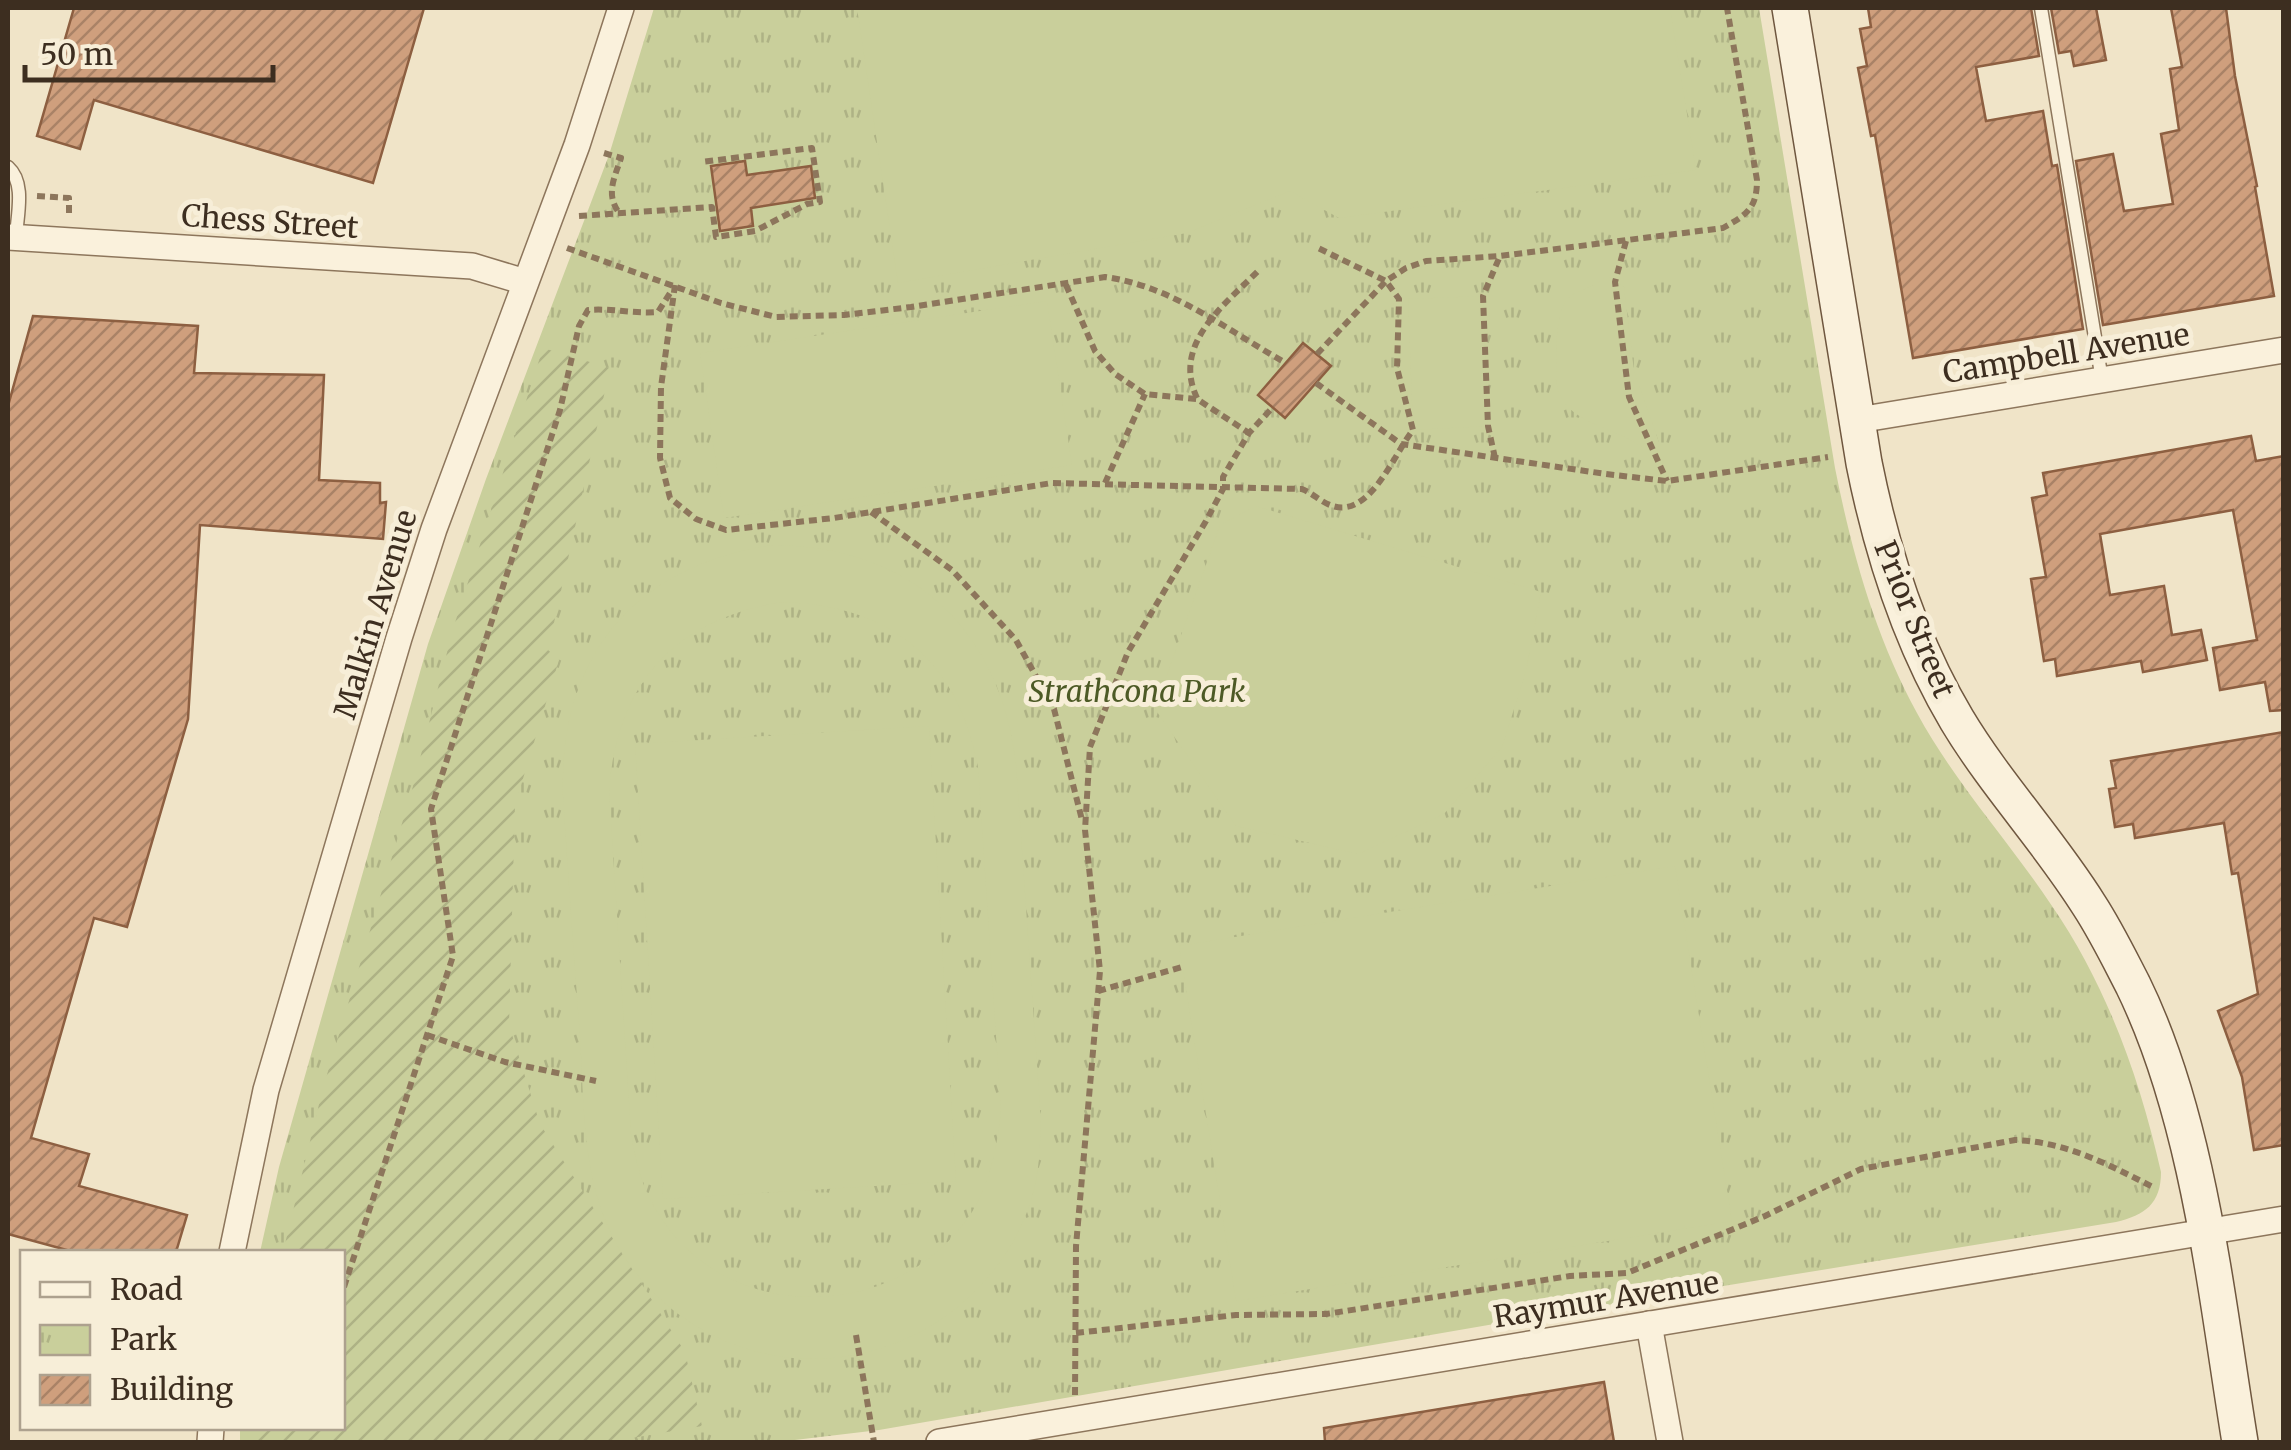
<svg xmlns="http://www.w3.org/2000/svg" width="2291" height="1450" viewBox="0 0 2291 1450" font-family="Merriweather,serif">
	<style>
		.park { fill: url(#park-tufts) }
		.garden { fill: url(#garden-furrows) }
		.pitch { fill: #c9cf9b; fill-rule: evenodd }
		.building { fill: url(#building-hatch); stroke: #8d5f41; stroke-width: 2.5 }
		.lines { fill: none; stroke-linecap: round; stroke-linejoin: round }
		.service-casing { stroke: #8d765c; stroke-width: 15 }
		.minor-casing { stroke: #8d765c; stroke-width: 28 }
		.secondary-casing { stroke: #6f573f; stroke-width: 38 }
		.path { stroke: #8d765c; stroke-width: 6; stroke-dasharray: 8 5; stroke-linecap: butt }
		.service { stroke: #faf1dc; stroke-width: 12 }
		.minor { stroke: #faf1dc; stroke-width: 25 }
		.secondary { stroke: #faf1dc; stroke-width: 35 }
		.labels { text-anchor: middle; dominant-baseline: central; stroke-width: 10; stroke-linejoin: round; paint-order: stroke }
		.street-label { font-size: 30px; fill: #3d2e20; stroke: #f7eed8 }
		.park-label { font-size: 30px; font-style: italic; fill: #4d5a26; stroke: #f7eed8 }
	</style>
	<defs>
		<pattern id="park-tufts" width="24" height="20" patternUnits="userSpaceOnUse" patternTransform="scale(2.5)"><rect width="24" height="20" fill="#c9cf9b"/><path d="M3 7l-1-3M5 7V3M7 7l1-3M15 17l-1-3M17 17v-4M19 17l1-3" fill="none" stroke="#aeb285"/></pattern>
		<pattern id="garden-furrows" width="10" height="10" patternUnits="userSpaceOnUse" patternTransform="scale(2.5)"><rect width="10" height="10" fill="#c9cf9b"/><path d="M-1 1l2-2M0 10L10 0M9 11l2-2" fill="none" stroke="#aeb285"/></pattern>
		<pattern id="building-hatch" width="6" height="6" patternUnits="userSpaceOnUse" patternTransform="scale(2.5)"><rect width="6" height="6" fill="#cf9f7d"/><path d="M-1 1l2-2M0 6l6-6M5 7l2-2" fill="none" stroke="#a98266"/></pattern>
	</defs>
	<rect width="100%" height="100%" fill="#f0e4c8"/>
	<path class="park" d="M654,8H1759L1835,468C1852,553 1875,636 1917,713C1955,783 2008,840 2052,906C2107,986 2140,1079 2161,1172C2161,1204 2145,1215 2116,1222L1564,1312L879,1430L778,1442H240V1428H342V1252H260L279,1167L428,644L486,479L609,155Z"/>
	<polygon class="garden" points="543,348 610,368 548,650 559,660 515,805 509,1025 540,1124 685,1352 702,1426 609,1442 258,1442 257,1428 342,1428 342,1252 283,1252 323,1088 412,790 453,629"/>
	<g class="pitch">
		<polygon points="857,8 1670,8 1696,170 1339,218 1290,191 1187,233 898,283"/>
		<path d="M1607,275L1624,287L1634,371L1660,445L1648,452C1615,423 1562,427 1556,380C1557,359 1553,306 1572,295C1584,288 1597,286 1607,275Z"/>
		<polygon points="1483,296 1488,426 1413,430 1408,299"/>
		<polygon points="1047,301 1072,465 724,518 700,353"/>
		<polygon points="1256,506 1541,592 1526,671 1502,747 1444,814 1358,854 1236,826 1155,709 1220,525"/>
		<path d="M773,545C911,546 1000,628 1016,764L1040,1108C1041,1144 1040,1179 1027,1212C981,1330 845,1391 728,1342C679,1322 637,1285 613,1237C582,1176 584,1104 580,1037C574,956 568,876 563,795C559,656 635,565 773,545ZM782,602C891,605 958,660 978,767L1001,1111C997,1146 991,1181 972,1212C897,1328 714,1327 650,1199C640,1179 635,1157 631,1134L609,791C617,683 675,619 782,602Z"/>
		<polygon points="929,726 956,1181 663,1199 635,744"/>
		<polygon points="1675,866 1732,1221 1236,1301 1179,946"/>
	</g>
	<g class="building">
		<polygon points="74,8 424,8 373,183 94,100 80,149 37,136"/>
		<polygon points="1868,8 2031,8 2039,56 1976,67 1986,121 2043,111 2052,166 2057,165 2083,329 1913,358 1875,135 1871,136 1858,68 1867,66 1860,29 1871,27"/>
		<polygon points="2051,8 2096,8 2106,60 2074,66 2071,51 2059,53"/>
		<polygon points="2171,8 2226,8 2235,76 2257,186 2255,187 2274,296 2103,325 2076,161 2113,154 2124,211 2173,204 2161,134 2179,130 2170,69 2182,67"/>
		<polygon points="745,161 747,175 811,166 815,198 751,208 753,226 720,231 711,166"/>
		<polygon points="33,316 198,326 194,373 324,375 319,480 380,483 380,503 386,502 383,539 200,525 188,719 127,927 94,918 31,1138 89,1154 79,1186 187,1215 176,1252 74,1252 8,1234 8,406"/>
		<polygon points="1303,343 1331,366 1285,418 1258,395"/>
		<polygon points="2251,436 2256,461 2284,456 2284,710 2270,711 2265,682 2220,690 2213,648 2257,640 2233,510 2100,534 2110,595 2164,586 2172,635 2201,630 2207,660 2143,672 2141,661 2057,676 2055,659 2044,661 2031,579 2046,577 2032,498 2047,495 2043,473"/>
		<polygon points="2284,732 2284,1145 2254,1150 2242,1077 2218,1011 2258,994 2238,873 2232,874 2224,823 2135,838 2133,824 2115,827 2109,789 2116,788 2111,761"/>
		<polygon points="1604,1382 1614,1442 1325,1442 1324,1428"/>
	</g>
	<g class="lines">
		<g class="service-casing">
			<g id="service">
				<polyline points="2041,8 2102,380"/>
				<path d="M8,167C26,183 17,215 16,237"/>
			</g>
		</g>
		<g class="minor-casing">
			<g id="minor">
				<polyline points="8,237 472,266 525,282"/>
				<polyline points="1858,420 2284,350"/>
				<polyline points="232,1252 266,1090 399,638 434,529 577,145 621,8"/>
				<polyline points="1649,1324 1670,1442"/>
				<polyline points="210,1442 211,1428"/>
				<polyline points="939,1442 2284,1219"/>
			</g>
		</g>
		<g class="secondary-casing">
			<path id="secondary" d="M1790,8L1864,463C1882,553 1910,641 1957,720C1996,785 2049,841 2089,905C2106,931 2119,958 2133,985C2199,1120 2216,1295 2240,1442"/>
		</g>
		<g class="path">
			<path d="M604,153L621,158C614,179 605,195 620,214"/>
			<polyline points="37,196 69,198 69,214"/>
			<polyline points="579,216 712,207 716,237 755,231 807,204 820,202 812,148 702,162"/>
			<polyline points="1626,241 1615,282 1629,397 1667,481"/>
			<path d="M567,248L721,303L776,317L844,315L911,307L1105,277C1173,286 1228,331 1286,363"/>
			<path d="M675,285L661,387L660,458L670,498L696,519L726,530L834,518L1052,483L1302,489C1312,493 1320,501 1330,505C1369,521 1394,454 1413,430L1397,368L1399,299L1386,281L1318,248"/>
			<polyline points="1066,285 1095,351 1115,374 1145,394 1197,399 1249,433"/>
			<path d="M1317,354L1386,281L1406,268L1426,261L1500,256L1723,228C1746,215 1757,209 1757,180L1727,8"/>
			<polyline points="1316,383 1401,444 1606,474 1667,481 1828,457"/>
			<path d="M1197,398C1171,343 1226,304 1260,269"/>
			<polyline points="1495,458 1488,426 1483,296 1500,256"/>
			<polyline points="1105,483 1145,394"/>
			<polyline points="871,512 952,570 1016,640 1054,709 1082,820"/>
			<polyline points="1098,991 1182,967"/>
			<polyline points="427,1035 505,1062 596,1081"/>
			<path d="M344,1287L453,956L431,809L560,410L579,326L588,310C612,308 633,314 658,312L672,290"/>
			<path d="M1076,1333L1236,1315L1326,1314L1570,1276L1627,1273L1765,1216L1861,1169L2015,1140C2067,1142 2109,1165 2155,1188"/>
			<polyline points="856,1335 874,1442"/>
			<polyline points="1075,1395 1076,1246 1100,971 1085,830 1090,747 1128,652 1206,521 1223,489 1223,477 1249,433 1273,407"/>
		</g>
		<use href="#service" class="service"/>
		<use href="#minor" class="minor"/>
		<use href="#secondary" class="secondary"/>
	</g>
	<g class="labels">
		<g class="street-label">
			<text transform="translate(270 221) rotate(4)">Chess Street</text>
			<text transform="translate(2066 353) rotate(-9)">Campbell Avenue</text>
			<text transform="translate(375 614) rotate(-73)">Malkin Avenue</text>
			<text transform="translate(1915 619) rotate(68)">Prior Street</text>
			<text transform="translate(1606 1299) rotate(-9)">Raymur Avenue</text>
		</g>
		<g class="park-label">
			<text x="1137" y="691">Strathcona Park</text>
		</g>
	</g>
	<rect width="2291" height="1450" fill="none" stroke="#3d2e20" stroke-width="20"/>
	<rect x="20" y="1250" width="325" height="180" fill="#f7eed8" stroke="#ada18e" stroke-width="2.5"/>
	<rect x="40" y="1282" width="50" height="15" fill="#faf1dc" stroke="#ada18e" stroke-width="2.5"/>
	<text x="110" y="1300" font-size="30" fill="#3d2e20">Road</text>
	<rect x="40" y="1325" width="50" height="30" fill="url(#park-tufts)" stroke="#ada18e" stroke-width="2.5"/>
	<text x="110" y="1350" font-size="30" fill="#3d2e20">Park</text>
	<rect x="40" y="1375" width="50" height="30" fill="url(#building-hatch)" stroke="#ada18e" stroke-width="2.5"/>
	<text x="110" y="1400" font-size="30" fill="#3d2e20">Building</text>
	<path d="M25 65v15h248v-15" fill="none" stroke="#3d2e20" stroke-width="5"/>
	<text x="40" y="65" font-size="30" fill="#3d2e20" stroke="#f7eed8" stroke-width="8" paint-order="stroke">50 m</text>
</svg>
